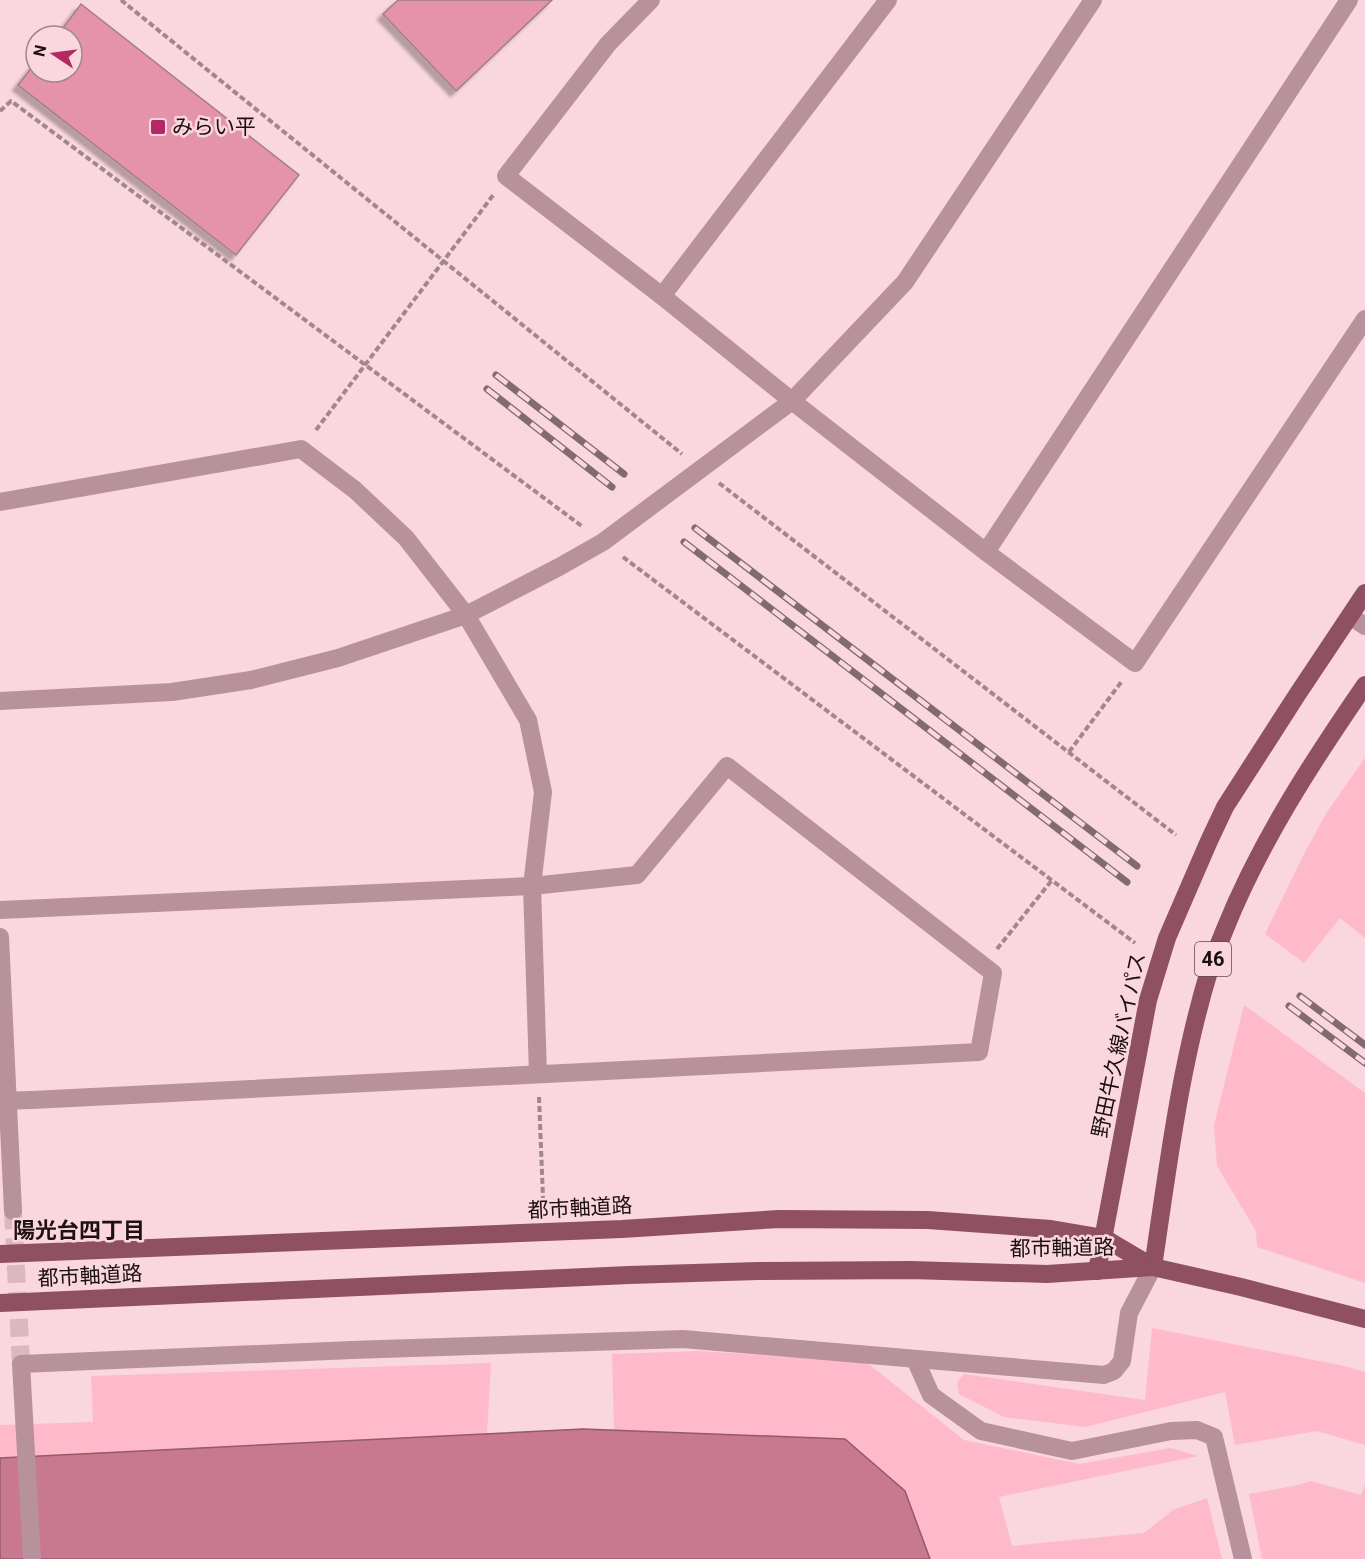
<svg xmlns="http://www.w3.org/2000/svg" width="1365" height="1559" viewBox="0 0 1365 1559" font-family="Roboto,'Noto Sans JP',sans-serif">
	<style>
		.green { fill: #feb9cb }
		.water { fill: #c8788f; stroke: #94596a; stroke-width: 1.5 }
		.building { fill: #e593aa; stroke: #a07f88; stroke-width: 1.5; filter: url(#shadow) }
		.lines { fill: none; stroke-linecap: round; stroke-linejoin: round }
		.minor-tunnel { stroke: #d9b8c0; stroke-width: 18; stroke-dasharray: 18 9; stroke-linecap: butt }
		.path { stroke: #a1878d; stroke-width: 4; stroke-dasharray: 6 3; stroke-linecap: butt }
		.minor { stroke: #b7929c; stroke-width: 18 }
		.major { stroke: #8f5063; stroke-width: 18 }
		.rail-casing { stroke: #826b70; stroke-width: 7 }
		.rail { stroke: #fad6de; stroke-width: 4.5; stroke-dasharray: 14; stroke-linecap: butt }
		.minor-bridge { stroke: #b7929c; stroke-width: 18 }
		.poi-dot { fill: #b52962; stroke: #fad6de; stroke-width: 2 }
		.labels { text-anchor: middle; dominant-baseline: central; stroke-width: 5; stroke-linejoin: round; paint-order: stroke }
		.shield { fill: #fad6de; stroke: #5f4b50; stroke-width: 1.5 }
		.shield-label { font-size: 20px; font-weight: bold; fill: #1c1013 }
		.poi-label { font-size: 21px; fill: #1c1013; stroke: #fad6de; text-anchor: start }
		.street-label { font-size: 21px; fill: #1c1013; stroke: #fad6de }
		.neighbourhood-label { font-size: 22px; font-weight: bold; fill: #1c1013; stroke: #fad6de }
	</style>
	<defs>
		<filter id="shadow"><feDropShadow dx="-5.5" dy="5.5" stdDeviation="1.5" flood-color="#0004"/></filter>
	</defs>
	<rect width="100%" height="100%" fill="#fad6de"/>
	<g class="green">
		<polygon points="1365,758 1365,938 1340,918 1304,963 1265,934 1305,852 1327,812"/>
		<polygon points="1244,1005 1365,1093 1365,1283 1257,1247 1256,1231 1217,1166 1214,1125"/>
		<polygon points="1152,1328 1344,1366 1365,1372 1365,1445 1317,1431 1235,1445 1225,1392 1085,1427 1004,1417 959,1394 957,1383 964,1374 1145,1400"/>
		<polygon points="699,1351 866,1362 964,1440 1079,1464 1171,1448 1198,1456 999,1497 1012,1546 1144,1533 1173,1510 1207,1498 1222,1559 930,1559 905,1491 845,1439 614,1430 612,1354"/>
		<polygon points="491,1363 487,1434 0,1458 0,1425 93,1422 91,1376"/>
		<polygon points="1311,1481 1361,1495 1365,1484 1365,1559 1262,1559 1249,1494 1298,1485"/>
	</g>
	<polygon class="water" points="583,1429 845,1439 905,1491 930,1559 0,1559 0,1458"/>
	<g class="building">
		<polygon points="398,0 552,0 456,91 383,14"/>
		<polygon points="81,4 299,175 236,255 18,85 36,62 36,72 72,72 72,36 57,36"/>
	</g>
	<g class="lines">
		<polyline class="minor-tunnel" points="13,1211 21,1364"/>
		<g class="path">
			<polyline points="121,0 682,454"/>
			<polyline points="0,111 11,101 583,527"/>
			<polyline points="316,430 494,194"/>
			<polyline points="719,483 1176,835"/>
			<polyline points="623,557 1135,943"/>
			<polyline points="1069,752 1122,681"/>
			<polyline points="997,949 1052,880"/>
			<polyline points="539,1097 543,1198"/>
		</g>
		<g class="minor">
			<polyline points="651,0 608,44 506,176 662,296 792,401 986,552 1135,663 1365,319"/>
			<polyline points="662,296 888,0"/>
			<polyline points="0,502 301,449 355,490 406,538 466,615 528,720 543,792 532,886 538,1074"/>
			<polyline points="986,552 1349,0"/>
			<polyline points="1350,616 1365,626"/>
			<polyline points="0,701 172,692 251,680 338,658 466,615 559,567 603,542 792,401 905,282 1093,0"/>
			<polyline points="0,910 532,886 637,875 727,766 993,973 979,1052 32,1100"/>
			<polyline points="0,937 13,1211"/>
			<polyline points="915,1359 931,1395 981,1431 1072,1451 1171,1431 1197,1430 1214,1437 1243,1559"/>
			<polyline points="32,1559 21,1364 352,1350 683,1339 1104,1375 1114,1371 1122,1361 1129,1313 1153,1267"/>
		</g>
		<g class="major">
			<polyline points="0,1254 622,1229 779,1219 928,1220 1051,1229 1104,1238 1153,1267"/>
			<path d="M1153,1267C1168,1167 1180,1065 1210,968C1214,955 1220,942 1225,929C1260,842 1312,762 1365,685"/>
			<polyline points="1097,1271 1148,1000 1167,938 1209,841 1225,807 1297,695 1365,593"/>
			<polyline points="0,1303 629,1275 758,1271 911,1270 1047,1274 1153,1267 1241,1287 1365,1319"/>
		</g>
		<g class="rail-casing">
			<g id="rail">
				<polyline points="496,375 624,474"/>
				<polyline points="487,389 612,487"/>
				<polyline points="695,528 1137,866"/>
				<polyline points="684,542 1127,882"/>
				<polyline points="1300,996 1365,1045"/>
				<polyline points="1289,1006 1365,1063"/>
			</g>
		</g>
		<use href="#rail" class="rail"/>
		<polyline class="minor-bridge" points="0,1101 32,1100"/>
	</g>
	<rect class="poi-dot" x="150" y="119" width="16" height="16" rx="3"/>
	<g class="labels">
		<rect class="shield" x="1195" y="942" width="36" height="34" rx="4.5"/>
		<g class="shield-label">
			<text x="1213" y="959">46</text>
		</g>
		<g class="poi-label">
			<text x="172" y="127">みらい平</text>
		</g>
		<g class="street-label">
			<text transform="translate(1119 1045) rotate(-78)">野田牛久線バイパス</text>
			<text transform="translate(580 1208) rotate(-3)">都市軸道路</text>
			<text transform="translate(1062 1248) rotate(-1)">都市軸道路</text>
			<text transform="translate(90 1276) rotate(-3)">都市軸道路</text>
		</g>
		<g class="neighbourhood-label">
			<text x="79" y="1230">陽光台四丁目</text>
		</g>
	</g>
	<g transform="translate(54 54) rotate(283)"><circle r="28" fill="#fad6de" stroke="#a1878d" stroke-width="1.5"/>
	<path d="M0-4.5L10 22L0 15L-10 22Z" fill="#b52962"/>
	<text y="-9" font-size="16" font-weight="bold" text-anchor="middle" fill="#1c1013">N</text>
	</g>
</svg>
